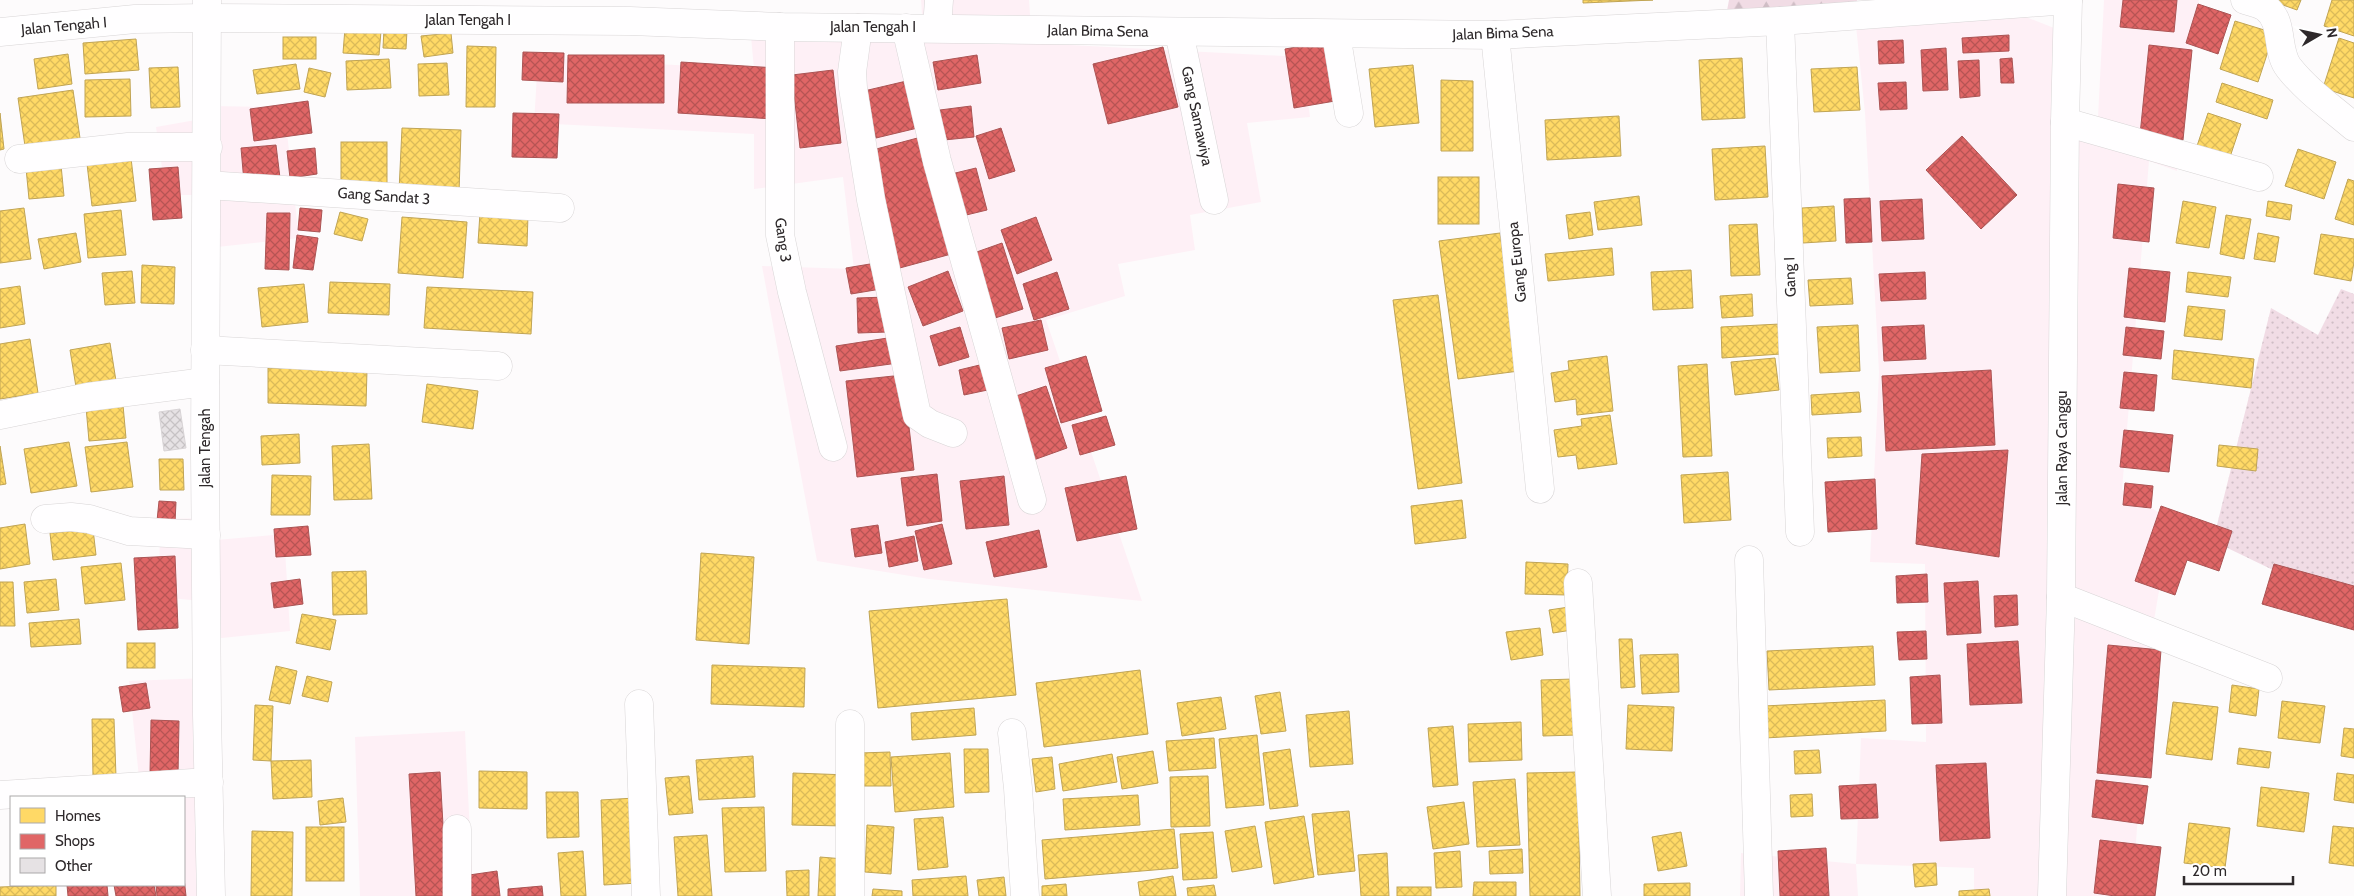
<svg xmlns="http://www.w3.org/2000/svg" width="2354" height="896" viewBox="0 0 2354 896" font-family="Cabin,sans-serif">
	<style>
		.built { fill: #fef0f6 }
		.grass { fill: url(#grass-dots) }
		.forest { fill: url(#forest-firs) }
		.homes { fill: url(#homes-cross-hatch); stroke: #c0a454 }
		.shops { fill: url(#shops-cross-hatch); stroke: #ab5454 }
		.building { fill: url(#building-cross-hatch); stroke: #d8d4d6 }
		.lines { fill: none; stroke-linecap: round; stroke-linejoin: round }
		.minor-casing { stroke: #d8d5d6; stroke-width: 29 }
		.major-casing { stroke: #d8d5d6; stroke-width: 29 }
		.minor { stroke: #fffeff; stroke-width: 28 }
		.major { stroke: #fffeff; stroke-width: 28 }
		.labels { text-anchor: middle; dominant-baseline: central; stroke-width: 5; stroke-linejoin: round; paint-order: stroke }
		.street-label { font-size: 15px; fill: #2e292b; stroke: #fff }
	</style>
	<defs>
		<pattern id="grass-dots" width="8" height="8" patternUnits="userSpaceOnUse" patternTransform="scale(1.25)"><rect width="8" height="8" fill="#f1dce5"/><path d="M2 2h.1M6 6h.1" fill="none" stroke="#cfbdc5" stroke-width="1.8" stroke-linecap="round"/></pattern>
		<pattern id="forest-firs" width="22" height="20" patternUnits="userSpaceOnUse" patternTransform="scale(1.25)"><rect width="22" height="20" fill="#f1dce5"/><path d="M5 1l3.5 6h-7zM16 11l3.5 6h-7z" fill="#cfbdc5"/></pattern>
		<pattern id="homes-cross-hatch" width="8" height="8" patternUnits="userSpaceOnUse" patternTransform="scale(1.25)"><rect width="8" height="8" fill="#ffd966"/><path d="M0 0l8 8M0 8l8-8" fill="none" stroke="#dbba59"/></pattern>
		<pattern id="shops-cross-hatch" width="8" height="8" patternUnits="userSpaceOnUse" patternTransform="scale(1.25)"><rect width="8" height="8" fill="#e06666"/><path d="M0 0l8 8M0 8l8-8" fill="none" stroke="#b65454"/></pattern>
		<pattern id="building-cross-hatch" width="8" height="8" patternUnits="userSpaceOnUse" patternTransform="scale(1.25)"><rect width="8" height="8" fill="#e6e2e4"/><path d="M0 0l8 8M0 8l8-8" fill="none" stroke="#c6c2c4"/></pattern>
	</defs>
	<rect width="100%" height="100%" fill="#fdfbfc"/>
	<g class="built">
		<polygon points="921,0 1029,0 1032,43 1302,57 1310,117 1247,123 1261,202 1190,215 1195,250 1118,264 1125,296 1046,320 1142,601 929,579 817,561 762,266 854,269 843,177 754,189 754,134 534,123 538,58 754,69 750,26 924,43"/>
		<polygon points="2026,0 2026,17 2059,30 2052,118 2097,137 2104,0 2199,0 2188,59 2177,171 2149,161 2122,490 2171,520 2151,638 2132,896 1974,896 1974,868 1856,864 1858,896 1740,896 1741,853 1856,864 1861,738 1926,742 1925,564 1870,562 1879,372 1865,113 1855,16"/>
		<polygon points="207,106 284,107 299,238 208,248 208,195 166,195 156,127 207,118"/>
		<polygon points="216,518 216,540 284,534 290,631 212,639 213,602 159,597 160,519"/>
		<polygon points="207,678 215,896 151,896 150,885 184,885 184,797 141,797 129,681"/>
		<polygon points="465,731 473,896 360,896 355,737"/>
	</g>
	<polygon class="grass" points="2341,289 2354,294 2354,609 2213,541 2271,308 2318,335"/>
	<polygon class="forest" points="1729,0 1857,0 1855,16 1725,21"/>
	<g class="homes">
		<polygon points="1583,0 1653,0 1583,3"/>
		<polygon points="2269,0 2301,0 2297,10"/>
		<polygon points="2332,0 2354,0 2354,36 2324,26"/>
		<polygon points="2235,21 2274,33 2258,82 2220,69"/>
		<polygon points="345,28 381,31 379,55 343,53"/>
		<polygon points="384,29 407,30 406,49 383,48"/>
		<polygon points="451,33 453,53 424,57 421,36"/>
		<rect x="283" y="37" width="33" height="22"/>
		<polygon points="2339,38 2354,43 2354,98 2323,88"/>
		<polygon points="136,39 139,70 85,74 83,43"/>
		<polygon points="467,46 496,47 495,107 466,107"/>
		<polygon points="68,54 72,84 38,89 34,59"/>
		<polygon points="1742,58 1745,118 1702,120 1699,60"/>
		<polygon points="389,59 391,88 347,90 346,61"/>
		<polygon points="447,63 449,95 419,96 418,64"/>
		<polygon points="296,64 300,89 257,94 253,70"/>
		<polygon points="1413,65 1419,123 1375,127 1369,69"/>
		<polygon points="178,67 180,107 151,108 149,68"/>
		<polygon points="1857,67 1860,110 1814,112 1811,69"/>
		<polygon points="309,68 331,73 325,97 304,92"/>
		<polygon points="130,79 131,116 85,117 85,80"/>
		<polygon points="1441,80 1473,81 1473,151 1441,151"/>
		<polygon points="2222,83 2273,100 2267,119 2216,102"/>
		<polygon points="73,90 81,145 26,153 18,98"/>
		<polygon points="0,113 4,149 0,150"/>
		<polygon points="2208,113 2241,124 2228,163 2195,152"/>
		<polygon points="1619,116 1621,156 1547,160 1545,120"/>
		<polygon points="402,128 461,130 459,193 399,191"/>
		<rect x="341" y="142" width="46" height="50"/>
		<polygon points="1765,146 1768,197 1715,200 1712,149"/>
		<polygon points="2298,149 2336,162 2324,199 2285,186"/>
		<polygon points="131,158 136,201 92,206 87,164"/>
		<polygon points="61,165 64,196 29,199 26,168"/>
		<rect x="1438" y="177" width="41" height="47"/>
		<polygon points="2348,179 2354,181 2354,225 2335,219"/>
		<polygon points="1639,196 1642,225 1598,230 1594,202"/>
		<polygon points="2183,201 2216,207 2209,248 2176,243"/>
		<polygon points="2268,201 2292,205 2290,220 2266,216"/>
		<polygon points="1834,206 1836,241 1803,243 1802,208"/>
		<polygon points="24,208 31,259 0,263 0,211"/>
		<polygon points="121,210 126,255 88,258 84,214"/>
		<polygon points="340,212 368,219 362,241 334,234"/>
		<polygon points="1590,212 1593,235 1569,239 1566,215"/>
		<polygon points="480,213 528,215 527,246 478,243"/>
		<polygon points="2226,215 2251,219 2244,259 2220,254"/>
		<polygon points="402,217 467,222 463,278 398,273"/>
		<polygon points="1757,224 1760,275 1731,276 1729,225"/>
		<polygon points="76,233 81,262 44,269 38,239"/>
		<polygon points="1500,233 1519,371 1458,379 1439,241"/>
		<polygon points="2258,233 2279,237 2275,262 2254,259"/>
		<polygon points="2321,234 2354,239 2354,262 2351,281 2314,274"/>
		<polygon points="1612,248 1614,275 1548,281 1545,254"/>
		<polygon points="142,265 175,267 174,304 141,303"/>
		<polygon points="1691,270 1693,308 1653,310 1651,272"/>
		<polygon points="132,271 135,303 105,305 102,273"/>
		<polygon points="2188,272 2231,277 2228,297 2186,292"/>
		<polygon points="1851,278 1853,304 1810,306 1808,280"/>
		<polygon points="330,282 390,284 389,315 328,313"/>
		<polygon points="304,284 308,322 262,327 258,288"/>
		<polygon points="20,286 25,324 0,328 0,289"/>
		<polygon points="427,287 533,292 531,334 424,328"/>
		<polygon points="1752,294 1753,316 1722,318 1720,296"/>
		<polygon points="1438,295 1462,483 1418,489 1393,300"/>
		<polygon points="2188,306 2225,310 2222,340 2184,336"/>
		<polygon points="1780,324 1781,354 1722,358 1721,327"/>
		<polygon points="1858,325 1860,371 1820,373 1817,327"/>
		<polygon points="30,339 38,393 0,399 0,344"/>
		<polygon points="110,343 116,381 76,387 70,350"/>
		<polygon points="2174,350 2254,359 2251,388 2172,379"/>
		<polygon points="1607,356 1613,411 1577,415 1576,399 1555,402 1551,373 1569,370 1568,361"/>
		<polygon points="1775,358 1779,390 1735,395 1731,362"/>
		<polygon points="1707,364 1712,456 1683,457 1678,366"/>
		<polygon points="268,368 367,370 366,406 268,403"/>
		<polygon points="427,384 478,391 473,429 422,422"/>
		<polygon points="1859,392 1861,412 1812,415 1811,395"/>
		<polygon points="123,405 126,438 89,441 86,407"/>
		<polygon points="1610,415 1617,464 1578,469 1576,455 1558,457 1554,430 1582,426 1581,419"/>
		<polygon points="299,434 300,463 262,465 261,436"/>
		<polygon points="1861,437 1862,456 1828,458 1827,438"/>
		<polygon points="69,442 77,486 31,493 24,449"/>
		<polygon points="127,442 133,487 91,492 85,447"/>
		<polygon points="369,444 372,499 334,500 332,446"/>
		<polygon points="2219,445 2258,449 2256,471 2217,466"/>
		<polygon points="0,446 6,484 0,485"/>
		<polygon points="159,459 183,459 184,490 160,490"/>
		<polygon points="1728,472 1731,520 1684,523 1681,475"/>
		<polygon points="272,475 311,476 310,515 271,515"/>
		<polygon points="1462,500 1466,538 1415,544 1411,506"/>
		<polygon points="25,524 30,564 0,569 0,528"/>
		<polygon points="93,529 96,555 53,560 50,533"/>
		<polygon points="701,553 754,557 749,644 696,640"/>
		<polygon points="1526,562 1568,564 1567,595 1525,594"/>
		<polygon points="121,563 125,600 85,604 81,567"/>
		<polygon points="366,571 367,614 333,615 332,572"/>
		<polygon points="56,579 59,610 27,613 24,582"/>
		<polygon points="0,582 13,582 15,626 0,626"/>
		<polygon points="1007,599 1016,695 878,708 869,611"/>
		<polygon points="1569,607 1572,630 1553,633 1549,610"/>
		<polygon points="302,614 336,620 330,650 296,643"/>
		<polygon points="79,619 81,644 31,647 29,623"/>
		<polygon points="1540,628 1543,655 1511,660 1506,632"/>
		<polygon points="1619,639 1632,639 1635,687 1621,688"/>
		<rect x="127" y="643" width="28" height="25"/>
		<polygon points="1873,646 1875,685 1769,690 1767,651"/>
		<polygon points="1678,654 1679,692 1642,694 1640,655"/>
		<polygon points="712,665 805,668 804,707 711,704"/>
		<polygon points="276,666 297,671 290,704 269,700"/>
		<polygon points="1140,670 1148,734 1044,747 1036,683"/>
		<polygon points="307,676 332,682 328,702 302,696"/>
		<polygon points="1574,679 1577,735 1543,736 1541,680"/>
		<polygon points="2232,685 2259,689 2256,716 2229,712"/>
		<polygon points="1280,692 1286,731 1261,734 1255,696"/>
		<polygon points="1221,697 1226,729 1182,736 1177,703"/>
		<polygon points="1885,700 1886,731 1765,738 1764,706"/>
		<polygon points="2282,701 2325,706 2320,743 2278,738"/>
		<polygon points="2173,702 2218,707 2212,760 2166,754"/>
		<polygon points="255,705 273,706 271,761 253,760"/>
		<polygon points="1628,705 1674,707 1672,751 1626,749"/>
		<polygon points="974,708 976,735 912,740 911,713"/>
		<polygon points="1349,711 1353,764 1310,767 1306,715"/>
		<polygon points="92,719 114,719 116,777 93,777"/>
		<polygon points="1521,722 1522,760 1469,762 1468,724"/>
		<polygon points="1453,726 1458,785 1433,787 1428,728"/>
		<polygon points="2344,728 2354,729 2354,758 2341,756"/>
		<polygon points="1257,735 1264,805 1226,808 1219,739"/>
		<polygon points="1214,738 1216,768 1169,771 1166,741"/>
		<polygon points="2239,748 2271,752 2269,768 2237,764"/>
		<polygon points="964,749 988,749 989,792 965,793"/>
		<polygon points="1290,749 1298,806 1270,809 1263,753"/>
		<polygon points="1819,750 1821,773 1795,774 1794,751"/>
		<polygon points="1153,751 1158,783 1122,789 1117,757"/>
		<polygon points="890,752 891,786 860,786 860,753"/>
		<polygon points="950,753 954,807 895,812 891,757"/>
		<polygon points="1112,754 1117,782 1063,791 1059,764"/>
		<polygon points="753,756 755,797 699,800 696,760"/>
		<polygon points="1052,757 1055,789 1036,792 1032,759"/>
		<polygon points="311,760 312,797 273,799 271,761"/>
		<polygon points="479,771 527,772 527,809 479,808"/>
		<polygon points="1578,772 1580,896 1530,896 1527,773"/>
		<polygon points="793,773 849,775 847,826 792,825"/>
		<polygon points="2337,773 2354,775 2354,803 2334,800"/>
		<polygon points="689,776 693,813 669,815 665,778"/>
		<polygon points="1208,776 1210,826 1171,827 1170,777"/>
		<polygon points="1515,779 1520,845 1477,847 1473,782"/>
		<polygon points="2261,787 2309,793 2304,832 2257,826"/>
		<polygon points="546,792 578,792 579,837 547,838"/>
		<polygon points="1812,794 1813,816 1791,817 1790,795"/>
		<polygon points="1138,795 1140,825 1065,830 1063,799"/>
		<polygon points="343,798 346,822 320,825 318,801"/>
		<polygon points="635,798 638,883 604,885 601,800"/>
		<polygon points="1464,802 1469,844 1433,849 1427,807"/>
		<polygon points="764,807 766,871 725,872 722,808"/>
		<polygon points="1349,811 1355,871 1318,875 1312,814"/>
		<polygon points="1304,816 1314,877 1274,884 1265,822"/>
		<polygon points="943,817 948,867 918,870 914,819"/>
		<polygon points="2189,823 2230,828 2225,868 2184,863"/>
		<polygon points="867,825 894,827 891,874 865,872"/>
		<polygon points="1255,826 1262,867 1232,872 1225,831"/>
		<polygon points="2333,826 2354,828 2354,866 2329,863"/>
		<rect x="306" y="827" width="38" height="54"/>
		<polygon points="1174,829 1178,868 1045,879 1042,840"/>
		<polygon points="252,831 293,832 292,896 251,896"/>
		<polygon points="1213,832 1217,878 1183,880 1180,834"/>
		<polygon points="1681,832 1687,866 1658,871 1652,837"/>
		<polygon points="707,835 712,896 678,896 674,837"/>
		<polygon points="1522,849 1523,873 1490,874 1489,851"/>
		<polygon points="583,851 586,896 561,896 558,853"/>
		<polygon points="1460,851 1462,887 1436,888 1434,853"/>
		<polygon points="1387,853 1389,896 1361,896 1358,855"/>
		<polygon points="820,857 844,859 841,896 818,896"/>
		<polygon points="1936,863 1937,885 1915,887 1913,864"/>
		<polygon points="809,870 809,896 787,896 786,871"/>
		<polygon points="966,876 968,896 913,896 912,880"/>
		<polygon points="1173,876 1176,896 1140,896 1138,882"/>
		<polygon points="1004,877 1006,896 979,896 977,880"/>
		<polygon points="1474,882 1516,882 1516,896 1473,896"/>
		<polygon points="1690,883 1690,896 1644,896 1644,884"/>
		<polygon points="1066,884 1067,896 1042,896 1042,886"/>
		<polygon points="56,885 56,896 0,896 0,887"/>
		<polygon points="1214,885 1216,896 1188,896 1187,888"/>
		<rect x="1397" y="887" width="34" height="9"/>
		<polygon points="873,889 902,891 902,896 872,896"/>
		<polygon points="1989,889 1990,896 1959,896 1959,891"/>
	</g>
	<g class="shops">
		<polygon points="2123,0 2177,0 2174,32 2120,27"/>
		<polygon points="2198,4 2231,15 2218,54 2186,43"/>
		<polygon points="2009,35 2009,51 1963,53 1962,38"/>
		<polygon points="1903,40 1904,63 1879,64 1878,41"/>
		<polygon points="1324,42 1335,101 1294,108 1285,49"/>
		<polygon points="2149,45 2192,50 2183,140 2140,135"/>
		<polygon points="1163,47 1178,107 1108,124 1093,64"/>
		<polygon points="1946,48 1948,90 1923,91 1921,50"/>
		<polygon points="523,52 564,53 563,82 522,80"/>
		<polygon points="568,55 664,55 664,103 567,103"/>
		<polygon points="977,55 981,83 938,90 933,62"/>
		<polygon points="2012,58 2014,83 2001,83 2000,59"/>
		<polygon points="1979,60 1980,96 1960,98 1958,61"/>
		<polygon points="681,62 777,68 774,119 678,113"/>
		<polygon points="833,70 841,143 800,148 792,75"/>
		<polygon points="915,79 926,126 876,138 864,91"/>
		<polygon points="1906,82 1907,109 1880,110 1878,83"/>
		<polygon points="308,101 312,133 254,141 250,109"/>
		<polygon points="971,106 974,137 944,140 940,110"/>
		<polygon points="513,113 559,114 557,158 512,157"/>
		<polygon points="1001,128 1015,171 989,179 976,136"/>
		<polygon points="925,136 955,253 896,269 865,152"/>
		<polygon points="1962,136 2017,195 1981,229 1926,170"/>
		<polygon points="276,145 280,178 244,182 241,148"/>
		<polygon points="315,148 317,174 290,178 287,151"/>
		<polygon points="178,167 182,218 153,220 149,169"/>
		<polygon points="976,168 987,210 958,217 947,175"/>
		<polygon points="2118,184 2154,188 2149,242 2113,238"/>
		<polygon points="1870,198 1872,242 1846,243 1844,199"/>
		<polygon points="1922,199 1924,239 1882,241 1880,201"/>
		<polygon points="300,208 322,210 320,232 298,230"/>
		<polygon points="267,213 290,213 289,270 265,269"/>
		<polygon points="1036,217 1052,260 1017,274 1001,230"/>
		<polygon points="297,235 318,238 313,270 293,268"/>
		<polygon points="1002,243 1023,309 992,319 971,254"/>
		<polygon points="882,262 887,288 851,294 846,268"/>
		<polygon points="2129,268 2170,272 2165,322 2124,317"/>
		<polygon points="948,271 963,311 923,326 908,287"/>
		<polygon points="1057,272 1069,309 1034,320 1023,284"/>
		<polygon points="1925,272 1926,299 1881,301 1879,274"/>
		<polygon points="887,297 888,332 858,333 857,298"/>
		<polygon points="1041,320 1048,350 1009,359 1002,328"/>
		<polygon points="1924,325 1926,359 1884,361 1882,327"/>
		<polygon points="960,327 969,357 939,366 930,336"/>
		<polygon points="2126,327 2164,331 2161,359 2123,355"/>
		<polygon points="894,337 898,363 840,371 836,346"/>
		<polygon points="1086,356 1102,411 1061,423 1045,368"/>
		<polygon points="992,362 997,388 964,395 959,370"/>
		<polygon points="1991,370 1995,445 1886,451 1882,376"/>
		<polygon points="2124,372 2157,375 2154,411 2120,408"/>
		<polygon points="903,375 914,470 857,477 846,381"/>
		<polygon points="1046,386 1067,448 1028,462 1007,399"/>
		<polygon points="1106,416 1115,445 1080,455 1072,425"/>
		<polygon points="2124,430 2173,435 2169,472 2120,467"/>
		<polygon points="2008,450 1999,557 1916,544 1922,454"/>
		<polygon points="937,474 942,521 907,526 901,478"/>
		<polygon points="1004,476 1009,525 966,529 960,481"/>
		<polygon points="1126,476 1137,529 1077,541 1065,488"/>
		<polygon points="1875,479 1877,529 1828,532 1825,482"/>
		<polygon points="2125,483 2153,486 2151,508 2123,505"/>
		<polygon points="159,501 176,502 175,523 157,521"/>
		<polygon points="2161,506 2232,531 2219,571 2187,560 2175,595 2135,581"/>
		<polygon points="942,524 952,564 924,570 915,531"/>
		<polygon points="878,525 882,553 855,557 851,529"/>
		<polygon points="308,526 311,555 276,557 274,529"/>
		<polygon points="1039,530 1047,567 994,577 986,542"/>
		<polygon points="914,536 918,561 889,567 885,542"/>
		<polygon points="175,556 178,628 138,630 134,558"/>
		<polygon points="2274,564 2354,586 2354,630 2262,604"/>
		<polygon points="1927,574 1928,602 1897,603 1896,576"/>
		<polygon points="300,579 303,604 274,608 271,583"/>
		<polygon points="1978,581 1981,633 1947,635 1944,583"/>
		<polygon points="2017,595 2018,625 1995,627 1994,596"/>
		<polygon points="1926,631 1927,659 1899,660 1897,632"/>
		<polygon points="2018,641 2022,703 1970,705 1967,644"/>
		<polygon points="2108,645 2161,650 2151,778 2097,773"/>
		<polygon points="1940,675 1942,723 1912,724 1910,677"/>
		<polygon points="146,683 150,708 123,712 119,687"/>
		<polygon points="151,720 179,721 178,776 150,775"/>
		<polygon points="1986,763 1990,838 1940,841 1936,765"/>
		<polygon points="440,772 447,896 416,896 409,774"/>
		<polygon points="2096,780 2148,786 2143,824 2092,817"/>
		<polygon points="1876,784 1878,818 1841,819 1839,786"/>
		<polygon points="2100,840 2161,847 2155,896 2115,896 2094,893"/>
		<polygon points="1826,848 1829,896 1780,896 1778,851"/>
		<polygon points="497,871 500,896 465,896 462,876"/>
		<polygon points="184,878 186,896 157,896 156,885 184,885"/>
		<polygon points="67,885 107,885 108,896 68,896"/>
		<polygon points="114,885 154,885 156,896 116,896"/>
		<polygon points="542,886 543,896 508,896 508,889"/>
	</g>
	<polygon class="building" points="180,409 186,448 164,451 159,412"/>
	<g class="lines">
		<g class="minor-casing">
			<g id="minor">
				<polyline points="207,0 205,453 207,715 211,896"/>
				<path d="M2245,0C2251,2 2261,4 2266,8C2285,22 2275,51 2289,68C2307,91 2332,108 2354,127"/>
				<polyline points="1780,21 1800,532"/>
				<polyline points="780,27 780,235 792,292 833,447"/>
				<polyline points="858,28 852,72 853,88 871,200 917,415 930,424 953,433"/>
				<polyline points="906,28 937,161 1032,500"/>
				<polyline points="937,28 939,0"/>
				<polyline points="0,32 135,19 207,18 630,21 780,27 1495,35 1780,21 2068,0"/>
				<polyline points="1179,32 1214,200"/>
				<polyline points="1336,34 1349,113"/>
				<polyline points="1495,35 1540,489"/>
				<polyline points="2065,122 2259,177"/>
				<polyline points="19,159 128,147 208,147"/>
				<polyline points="207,185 560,208"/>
				<polyline points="205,350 498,366"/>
				<polyline points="0,415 88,397 205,382"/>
				<polyline points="45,519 71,517 89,519 129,531 206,535"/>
				<polyline points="1749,560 1759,896"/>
				<polyline points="1578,583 1597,896"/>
				<polyline points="2061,597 2268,678"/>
				<polyline points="639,704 646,896"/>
				<polyline points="850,724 850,896"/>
				<polyline points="1012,733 1018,788 1025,896"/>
				<polyline points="0,795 209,782"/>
				<polyline points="457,896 457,829"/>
			</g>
		</g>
		<g class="major-casing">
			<polyline id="major" points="2052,896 2061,597 2065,122 2068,0"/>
		</g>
		<use href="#minor" class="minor"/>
		<use href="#major" class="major"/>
	</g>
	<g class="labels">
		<g class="street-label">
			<text x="468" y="20">Jalan Tengah I</text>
			<text transform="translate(64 26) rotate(-5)">Jalan Tengah I</text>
			<text x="873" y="27">Jalan Tengah I</text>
			<text transform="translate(1098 31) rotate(1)">Jalan Bima Sena</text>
			<text transform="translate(1503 33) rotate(-2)">Jalan Bima Sena</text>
			<text transform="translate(1197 116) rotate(78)">Gang Samawiya</text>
			<text transform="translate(384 196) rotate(4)">Gang Sandat 3</text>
			<text transform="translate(783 240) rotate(82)">Gang 3</text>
			<text transform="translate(1517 262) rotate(-96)">Gang Europa</text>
			<text transform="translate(1790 277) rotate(-92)">Gang I</text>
			<text transform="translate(205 448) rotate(-90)">Jalan Tengah</text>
			<text transform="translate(2062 448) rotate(-90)">Jalan Raya Canggu</text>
		</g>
	</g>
	<rect x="10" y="796" width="175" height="90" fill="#ffffff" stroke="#aba9aa"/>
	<rect x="20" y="808" width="25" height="15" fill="#ffd966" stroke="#aba9aa"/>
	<text x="55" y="821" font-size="15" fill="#2e292b">Homes</text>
	<rect x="20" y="834" width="25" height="15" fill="#e06666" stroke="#aba9aa"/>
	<text x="55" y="846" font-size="15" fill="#2e292b">Shops</text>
	<rect x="20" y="858" width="25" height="15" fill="#e6e2e4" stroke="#aba9aa"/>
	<text x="55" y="871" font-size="15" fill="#2e292b">Other</text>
	<g transform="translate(2319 35) rotate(81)" stroke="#ffffff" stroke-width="4" paint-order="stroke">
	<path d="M0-4L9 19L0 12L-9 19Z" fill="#2e292b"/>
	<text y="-8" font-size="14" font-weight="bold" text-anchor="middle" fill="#2e292b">N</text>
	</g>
	<path d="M2184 876v8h109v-8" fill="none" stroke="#2e292b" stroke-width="2.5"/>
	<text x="2192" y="876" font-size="15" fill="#2e292b" stroke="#ffffff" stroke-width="4" paint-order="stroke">20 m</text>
</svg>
